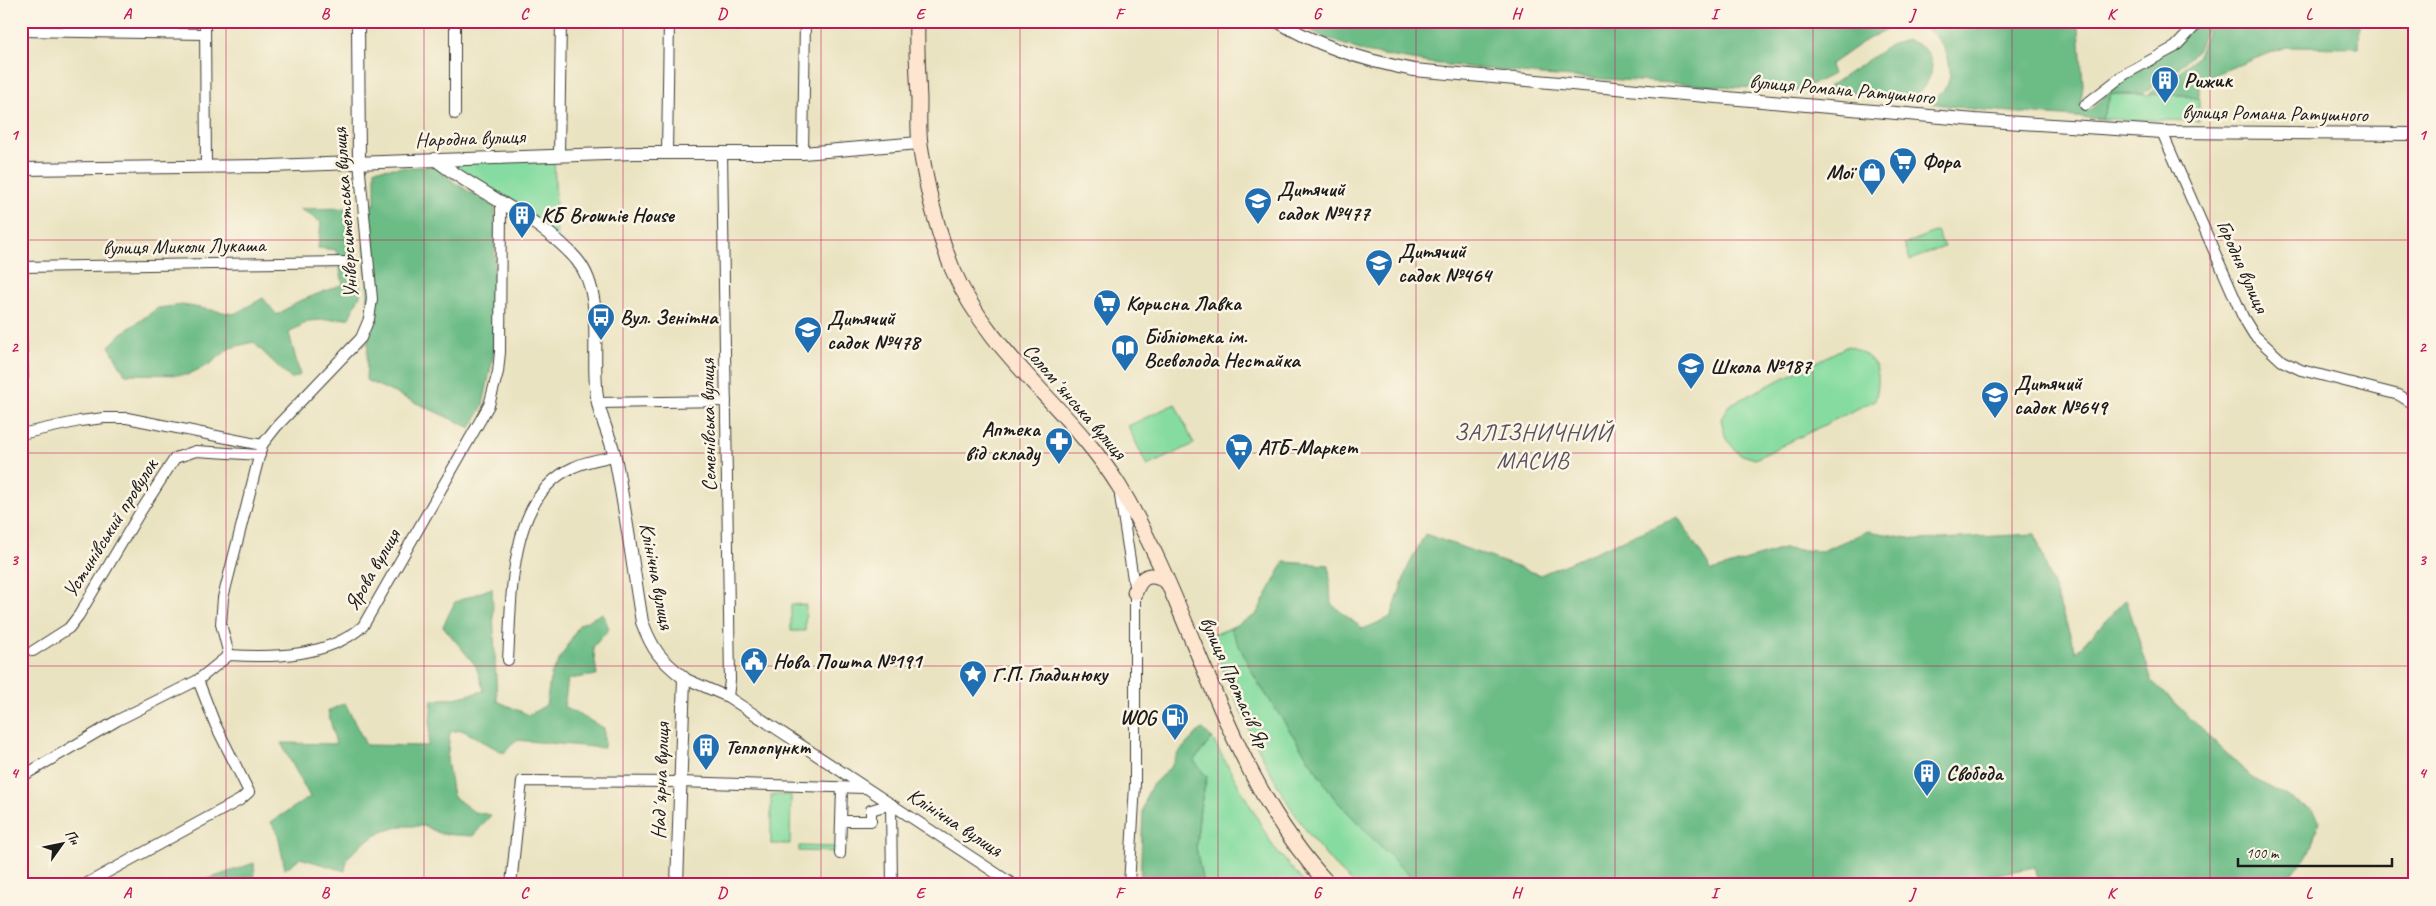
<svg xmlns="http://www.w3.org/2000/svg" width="2436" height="906" viewBox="0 0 2436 906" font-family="Caveat,sans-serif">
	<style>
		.green { fill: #86dca0; stroke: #517c5e }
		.forest { fill: #6cbc86; stroke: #446c51 }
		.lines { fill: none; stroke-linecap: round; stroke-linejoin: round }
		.minor-casing { stroke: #3b3a35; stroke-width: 12 }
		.tertiary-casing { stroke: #3b3a35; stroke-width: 14 }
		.secondary-casing { stroke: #3b3a35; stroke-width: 17 }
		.minor { stroke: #fff; stroke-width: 10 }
		.tertiary { stroke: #fff; stroke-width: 12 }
		.secondary { stroke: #fde5d0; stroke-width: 15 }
		.grid { fill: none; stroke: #c2185b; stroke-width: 1; stroke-opacity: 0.55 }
		.labels { text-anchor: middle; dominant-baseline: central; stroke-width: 5; stroke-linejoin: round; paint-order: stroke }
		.poi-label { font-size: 21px; font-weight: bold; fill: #1c1c1c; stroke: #fcf5e5; text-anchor: start }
		.street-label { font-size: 21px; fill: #1c1c1c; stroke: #fcf5e5 }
		.quarter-label { font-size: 24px; letter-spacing: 1px; fill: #555062; stroke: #fcf5e5 }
		.neatline { fill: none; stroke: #c2185b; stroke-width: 2 }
		.grid-label { font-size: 16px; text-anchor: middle; font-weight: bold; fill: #c2185b }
	</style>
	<rect width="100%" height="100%" fill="#fcf5e5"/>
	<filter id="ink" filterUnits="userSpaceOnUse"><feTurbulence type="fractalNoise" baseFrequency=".02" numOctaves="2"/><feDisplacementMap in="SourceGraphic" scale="10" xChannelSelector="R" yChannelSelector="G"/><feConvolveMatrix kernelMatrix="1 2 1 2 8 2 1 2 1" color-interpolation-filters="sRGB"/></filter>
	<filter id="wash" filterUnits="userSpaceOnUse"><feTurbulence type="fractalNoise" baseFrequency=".0096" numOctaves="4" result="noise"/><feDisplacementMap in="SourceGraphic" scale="20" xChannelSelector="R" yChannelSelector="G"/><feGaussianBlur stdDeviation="1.12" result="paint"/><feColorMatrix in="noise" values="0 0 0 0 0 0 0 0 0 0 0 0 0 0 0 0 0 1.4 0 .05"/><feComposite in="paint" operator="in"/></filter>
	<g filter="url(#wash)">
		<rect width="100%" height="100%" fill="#eae3c1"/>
		<g class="green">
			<polygon points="2111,94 2183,95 2199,99 2199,121 2102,119"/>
			<polygon points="554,155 557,239 435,159"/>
			<polygon points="1937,231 1944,247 1910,260 1904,244"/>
			<path d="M1848,346C1877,357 1883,371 1875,400L1755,459L1739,454L1726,439L1721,419L1729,405Z"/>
			<polygon points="1175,404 1194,444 1147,466 1128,426"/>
			<polygon points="791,604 806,605 805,631 791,631"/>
			<path d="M1230,628L1257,681L1335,799L1418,885H1355C1346,876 1336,868 1328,858C1273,795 1242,713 1209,637Z"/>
			<polygon points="1212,738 1273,846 1306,885 1203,885 1196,847 1200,808 1207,777 1194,761"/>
			<polygon points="771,795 791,795 790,844 771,844"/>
			<polygon points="799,846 836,847 836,852 799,851"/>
		</g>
		<g class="forest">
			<path d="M1295,21H2069L2079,28L2083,85L2080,108L2090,110L2128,76L2202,21H2210L2197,51L2170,75L2142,94H2111L2102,119L1972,109L1929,103C1934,98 1942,93 1946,87C1960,65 1936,22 1909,24C1880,27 1853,49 1830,65L1833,74L1800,91L1541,75L1430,63L1365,52L1323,37Z"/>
			<polygon points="2212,21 2360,21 2359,48 2286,47 2199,80 2199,99 2183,95 2149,94 2172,78 2198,56"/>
			<path d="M1907,40C1944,51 1936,85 1907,100L1827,88L1890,45Z"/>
			<polygon points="434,166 455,183 495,207 494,352 483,405 471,428 366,380 369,319 363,206 375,204 375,169"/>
			<polygon points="351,208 361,293 349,318 308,321 289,333 300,375 291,379 253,342 230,348 210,364 187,375 125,374 109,346 121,334 158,308 183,305 234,314 263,298 277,315 297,302 343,284 336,250 318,248 321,222 300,209"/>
			<path d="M1678,517L1712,571L1783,549L1822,551L1868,531L1920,540L2035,534L2076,652L2126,599L2152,681L2252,778L2311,809L2319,821C2308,859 2308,860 2277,885H2040L2035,867L1987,876L1983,885H1418L1335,799L1257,681L1230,628L1256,615L1284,562L1329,565L1331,604L1363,629L1391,617L1407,569L1425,534L1540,575Z"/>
			<polygon points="492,588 497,701 529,715 546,705 551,675 579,625 603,613 609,629 593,647 597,675 568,679 564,707 604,728 604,748 516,740 504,753 462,730 450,732 447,760 453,796 474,812 491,815 473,836 441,834 425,826 401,826 382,832 363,843 347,858 345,871 300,858 285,869 278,835 271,822 310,797 281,743 336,744 328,711 345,703 366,745 428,746 432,700 454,698 484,691 476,666 443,626 455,602"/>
			<polygon points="1203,729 1212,738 1194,761 1207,777 1200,808 1196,847 1203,885 1140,885 1143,809 1147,795 1152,785 1172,765 1178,753 1200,730"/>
			<polygon points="254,863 255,885 191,885"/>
		</g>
	</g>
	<g filter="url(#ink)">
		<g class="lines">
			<g class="minor-casing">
				<g id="minor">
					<polyline points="205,21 206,166"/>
					<polyline points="21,31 205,34"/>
					<polyline points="2085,105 2125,74 2175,47 2200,21"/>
					<polyline points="455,114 455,21"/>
					<polyline points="2162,132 2243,317 2254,335 2282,361 2301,370 2399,395 2415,405"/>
					<polyline points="722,152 730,680 728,697"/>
					<polyline points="667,153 669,21"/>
					<polyline points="803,153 805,21"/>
					<polyline points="559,155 561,21"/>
					<polyline points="21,267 346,262"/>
					<polyline points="21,334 23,377"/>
					<polyline points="598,403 726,401"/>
					<polyline points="21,434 80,421 104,418 127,418 262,445"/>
					<polyline points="1120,496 1135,592 1135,785 1129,885"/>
					<polyline points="33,651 69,628 79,615 139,514 175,458 196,451 260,455"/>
					<polyline points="229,655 221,624 223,598 262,445 277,426 361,338 369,319 372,299 359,162"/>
					<path d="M508,660C512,599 507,496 574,467C586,461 601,459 614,456"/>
					<polyline points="684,678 728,697 1014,885"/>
					<path d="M21,777L118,720L198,680L229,655C273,658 328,657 363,626L489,405L498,372L500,352L501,203"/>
					<polyline points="841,821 842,788"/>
					<polyline points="840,854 841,821 871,821 871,810 891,804 892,885"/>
					<polyline points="84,885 240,800 249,792 215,724 198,680"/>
					<polyline points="511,885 522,781 680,782 864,788"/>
				</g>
			</g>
			<g class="tertiary-casing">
				<g id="tertiary">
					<polyline points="358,21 359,162"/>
					<path d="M1277,21C1319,47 1366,61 1414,70L1975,120L2162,132L2415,134"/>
					<path d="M435,159C478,194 542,218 577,260C607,296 589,359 598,403C602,422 611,439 615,457C626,512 633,567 642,622C653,651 660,659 684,678L677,885"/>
					<polyline points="21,169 270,166 634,153 803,153 919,143"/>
				</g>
			</g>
			<g class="secondary-casing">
				<g id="secondary">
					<path d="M917,21C916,47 918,74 919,100C919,114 918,130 920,144C926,185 937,230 952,268C989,355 1070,407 1119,486C1197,615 1224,773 1329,885"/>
					<path d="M1135,592C1141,575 1151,572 1166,581"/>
				</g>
			</g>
			<use href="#minor" class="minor"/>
			<use href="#tertiary" class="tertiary"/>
			<use href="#secondary" class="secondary"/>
		</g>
	</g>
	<path class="grid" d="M226,21V885M424,21V885M623,21V885M821,21V885M1020,21V885M1218,21V885M1416,21V885M1615,21V885M1813,21V885M2012,21V885M2210,21V885M21,240H2415M21,453H2415M21,666H2415"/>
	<defs>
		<g id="building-pin" transform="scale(1.4375)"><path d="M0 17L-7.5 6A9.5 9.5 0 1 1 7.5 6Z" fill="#1f6fb2" stroke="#fcf5e5"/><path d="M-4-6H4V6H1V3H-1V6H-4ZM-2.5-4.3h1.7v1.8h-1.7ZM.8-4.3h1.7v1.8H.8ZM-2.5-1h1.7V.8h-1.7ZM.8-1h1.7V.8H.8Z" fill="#fff"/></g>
		<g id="supermarket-pin" transform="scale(1.4375)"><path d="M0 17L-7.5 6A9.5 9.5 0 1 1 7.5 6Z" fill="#1f6fb2" stroke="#fcf5e5"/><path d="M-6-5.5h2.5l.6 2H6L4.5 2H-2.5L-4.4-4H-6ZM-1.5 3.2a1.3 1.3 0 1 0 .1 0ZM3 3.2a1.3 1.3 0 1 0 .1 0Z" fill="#fff"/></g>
		<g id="shop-pin" transform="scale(1.4375)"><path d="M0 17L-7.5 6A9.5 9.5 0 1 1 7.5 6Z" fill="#1f6fb2" stroke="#fcf5e5"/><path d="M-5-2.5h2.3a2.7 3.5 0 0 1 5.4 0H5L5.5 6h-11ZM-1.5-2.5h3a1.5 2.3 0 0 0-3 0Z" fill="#fff"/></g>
		<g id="school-pin" transform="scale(1.4375)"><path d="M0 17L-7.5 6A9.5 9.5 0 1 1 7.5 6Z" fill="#1f6fb2" stroke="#fcf5e5"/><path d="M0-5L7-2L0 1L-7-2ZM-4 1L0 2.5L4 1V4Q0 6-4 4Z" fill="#fff"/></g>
		<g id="bus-pin" transform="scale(1.4375)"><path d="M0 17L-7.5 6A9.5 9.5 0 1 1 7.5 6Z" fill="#1f6fb2" stroke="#fcf5e5"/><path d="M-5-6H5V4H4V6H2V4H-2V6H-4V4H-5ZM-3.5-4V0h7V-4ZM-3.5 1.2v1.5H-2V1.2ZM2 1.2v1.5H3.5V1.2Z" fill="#fff"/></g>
		<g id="library-pin" transform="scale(1.4375)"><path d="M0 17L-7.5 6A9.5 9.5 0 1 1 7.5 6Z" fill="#1f6fb2" stroke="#fcf5e5"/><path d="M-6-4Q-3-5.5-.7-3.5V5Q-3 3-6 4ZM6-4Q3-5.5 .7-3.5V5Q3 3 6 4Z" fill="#fff"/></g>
		<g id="pharmacy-pin" transform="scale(1.4375)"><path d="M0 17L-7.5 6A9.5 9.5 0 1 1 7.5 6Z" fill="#1f6fb2" stroke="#fcf5e5"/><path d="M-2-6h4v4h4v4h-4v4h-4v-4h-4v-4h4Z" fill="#fff"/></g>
		<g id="civic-pin" transform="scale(1.4375)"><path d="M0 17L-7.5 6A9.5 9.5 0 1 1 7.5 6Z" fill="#1f6fb2" stroke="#fcf5e5"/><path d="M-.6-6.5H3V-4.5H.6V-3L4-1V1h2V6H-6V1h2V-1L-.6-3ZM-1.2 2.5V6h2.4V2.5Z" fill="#fff"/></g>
		<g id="sight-pin" transform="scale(1.4375)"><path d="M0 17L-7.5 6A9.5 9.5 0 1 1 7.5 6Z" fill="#1f6fb2" stroke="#fcf5e5"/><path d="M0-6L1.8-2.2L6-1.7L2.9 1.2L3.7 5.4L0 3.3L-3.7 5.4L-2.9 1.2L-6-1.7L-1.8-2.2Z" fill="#fff"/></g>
		<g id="fuel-pin" transform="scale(1.4375)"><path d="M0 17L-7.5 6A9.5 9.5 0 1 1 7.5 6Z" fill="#1f6fb2" stroke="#fcf5e5"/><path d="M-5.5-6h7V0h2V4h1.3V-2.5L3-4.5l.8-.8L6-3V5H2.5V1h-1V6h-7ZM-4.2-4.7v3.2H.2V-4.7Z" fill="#fff"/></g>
	</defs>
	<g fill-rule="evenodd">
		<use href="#building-pin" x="2165" y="80"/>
		<use href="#supermarket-pin" x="1903" y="161"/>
		<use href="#shop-pin" x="1872" y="172"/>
		<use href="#school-pin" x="1258" y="201"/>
		<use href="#building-pin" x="522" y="215"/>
		<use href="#school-pin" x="1379" y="263"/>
		<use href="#supermarket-pin" x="1107" y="303"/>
		<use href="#bus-pin" x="601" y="317"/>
		<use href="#school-pin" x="808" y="330"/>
		<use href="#library-pin" x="1125" y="348"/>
		<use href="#school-pin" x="1691" y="366"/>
		<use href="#school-pin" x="1995" y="395"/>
		<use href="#pharmacy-pin" x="1059" y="441"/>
		<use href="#supermarket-pin" x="1239" y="447"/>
		<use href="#civic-pin" x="754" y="661"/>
		<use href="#sight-pin" x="973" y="674"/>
		<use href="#fuel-pin" x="1175" y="717"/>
		<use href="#building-pin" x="706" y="747"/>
		<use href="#building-pin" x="1927" y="773"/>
	</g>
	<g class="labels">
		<g class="poi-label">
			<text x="2184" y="80">Рижик</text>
			<text x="1922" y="161">Фора</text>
			<text x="1853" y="172" text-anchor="end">Мої</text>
			<text x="1277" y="189">Дитячий<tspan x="1277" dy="24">садок №477</tspan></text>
			<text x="541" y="215">КБ Brownie House</text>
			<text x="1398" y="251">Дитячий<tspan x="1398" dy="24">садок №464</tspan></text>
			<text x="1126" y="303">Корисна Лавка</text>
			<text x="620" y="317">Вул. Зенітна</text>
			<text x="827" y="318">Дитячий<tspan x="827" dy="24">садок №478</tspan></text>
			<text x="1144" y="336">Бібліотека ім.<tspan x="1144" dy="24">Всеволода Нестайка</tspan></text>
			<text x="1710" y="366">Школа №187</text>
			<text x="2014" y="383">Дитячий<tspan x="2014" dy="24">садок №649</tspan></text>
			<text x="1040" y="429" text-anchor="end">Аптека<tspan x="1040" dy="24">від складу</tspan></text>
			<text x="1258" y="447">АТБ-Маркет</text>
			<text x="773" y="661">Нова Пошта №191</text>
			<text x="992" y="674">Г.П. Гладинюку</text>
			<text x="1156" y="717" text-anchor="end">WOG</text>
			<text x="725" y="747">Теплопункт</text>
			<text x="1946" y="773">Свобода</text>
		</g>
		<g class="street-label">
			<text transform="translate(1842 89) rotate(5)">вулиця Романа Ратушного</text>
			<text transform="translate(2275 113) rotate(1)">вулиця Романа Ратушного</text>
			<text transform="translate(470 138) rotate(-2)">Народна вулиця</text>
			<text transform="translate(345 213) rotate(-94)">Університетська вулиця</text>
			<text transform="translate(184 246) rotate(-1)">вулиця Миколи Лукаша</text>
			<text transform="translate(2243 266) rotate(66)">Городня вулиця</text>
			<text transform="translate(1075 401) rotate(49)">Соломʼянська вулиця</text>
			<text transform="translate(708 425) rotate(-91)">Семенівська вулиця</text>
			<text transform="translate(110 528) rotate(-58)">Устинівський провулок</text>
			<text transform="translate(372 570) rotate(-60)">Ярова вулиця</text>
			<text transform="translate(657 576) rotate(79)">Клінічна вулиця</text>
			<text transform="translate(1235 682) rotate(66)">вулиця Протасів Яр</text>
			<text transform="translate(660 781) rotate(-88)">Надʼярна вулиця</text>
			<text transform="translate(955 822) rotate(33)">Клінічна вулиця</text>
		</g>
		<g class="quarter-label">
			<text x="1533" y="432">ЗАЛІЗНИЧНИЙ<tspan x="1533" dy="28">МАСИВ</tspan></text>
		</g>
	</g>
	<rect width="2436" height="906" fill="none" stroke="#fcf5e5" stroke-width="55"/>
	<g transform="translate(62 844) rotate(57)" stroke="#fcf5e5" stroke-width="4" paint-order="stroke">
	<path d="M0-4L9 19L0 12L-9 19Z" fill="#1c1c1c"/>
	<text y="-8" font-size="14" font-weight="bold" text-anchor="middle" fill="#1c1c1c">Пн</text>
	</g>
	<path d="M2238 858v8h154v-8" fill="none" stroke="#1c1c1c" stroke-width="2.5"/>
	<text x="2246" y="858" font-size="15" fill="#1c1c1c" stroke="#fcf5e5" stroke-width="4" paint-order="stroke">100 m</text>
	<rect x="28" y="28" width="2380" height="850" class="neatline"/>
	<g class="grid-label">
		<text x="127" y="19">A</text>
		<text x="325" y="19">B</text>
		<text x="524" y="19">C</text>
		<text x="722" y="19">D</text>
		<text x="920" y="19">E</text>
		<text x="1119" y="19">F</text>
		<text x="1317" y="19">G</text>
		<text x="1516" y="19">H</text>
		<text x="1714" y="19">I</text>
		<text x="1912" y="19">J</text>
		<text x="2111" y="19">K</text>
		<text x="2309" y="19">L</text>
		<text x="14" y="140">1</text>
		<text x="2422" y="140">1</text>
		<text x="14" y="352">2</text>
		<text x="2422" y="352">2</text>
		<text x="14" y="565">3</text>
		<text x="2422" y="565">3</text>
		<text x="14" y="778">4</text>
		<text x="2422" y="778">4</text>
		<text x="127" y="898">A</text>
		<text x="325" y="898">B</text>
		<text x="524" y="898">C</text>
		<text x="722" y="898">D</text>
		<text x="920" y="898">E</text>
		<text x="1119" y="898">F</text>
		<text x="1317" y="898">G</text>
		<text x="1516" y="898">H</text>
		<text x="1714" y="898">I</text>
		<text x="1912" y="898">J</text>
		<text x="2111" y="898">K</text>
		<text x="2309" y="898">L</text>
	</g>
</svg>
